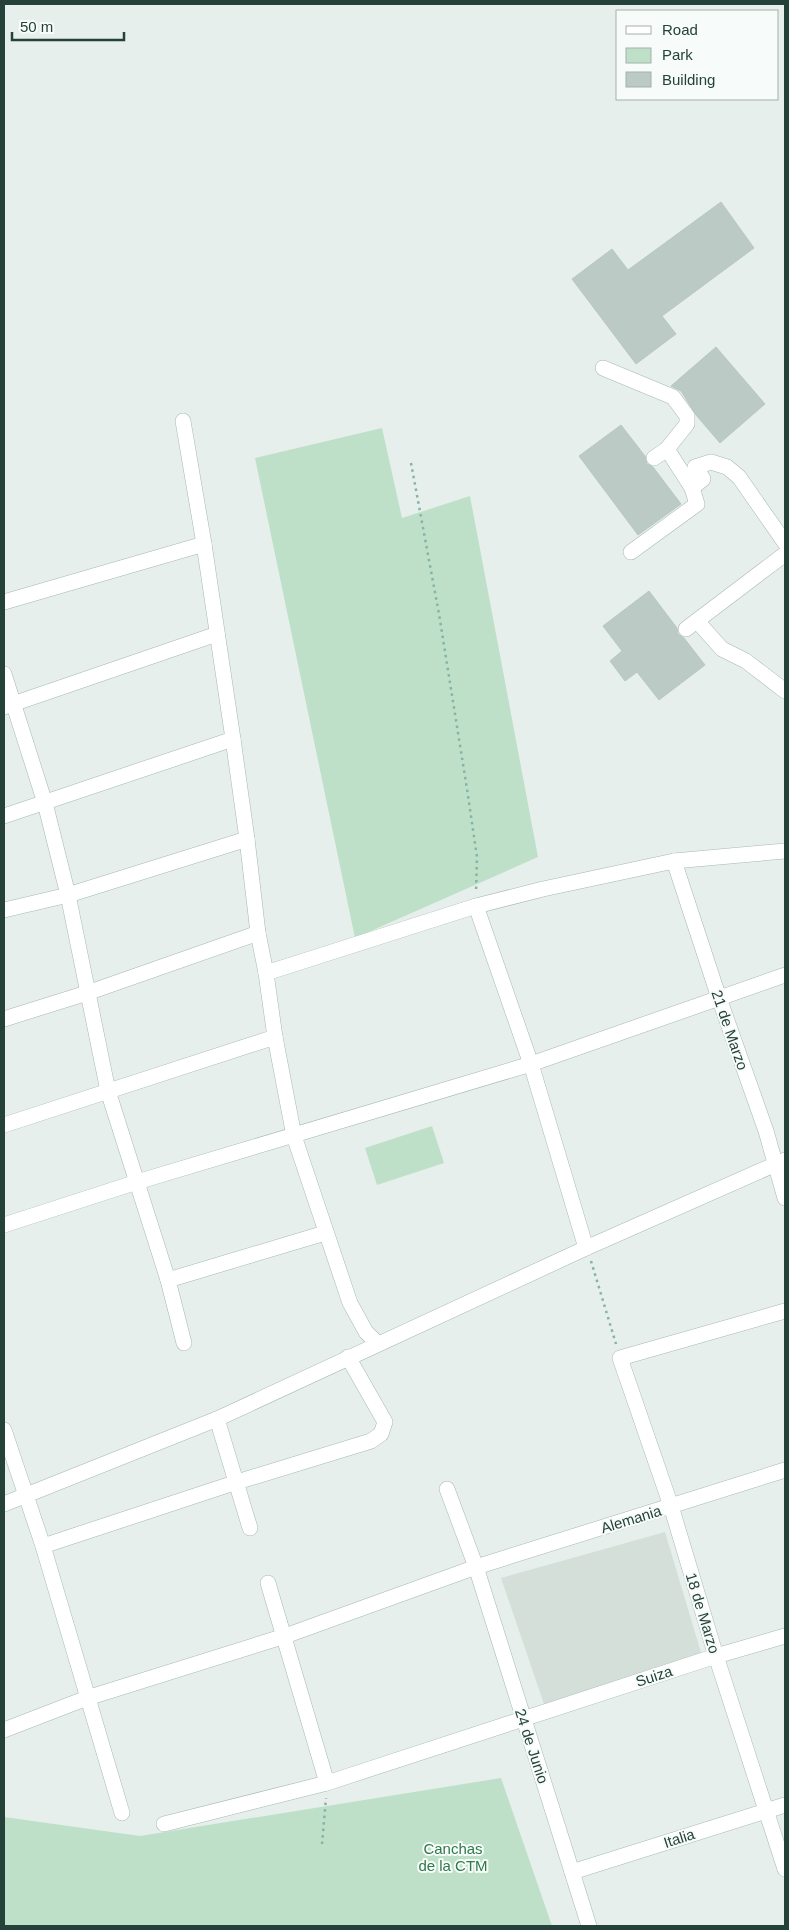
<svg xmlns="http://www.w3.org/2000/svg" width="789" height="1930" viewBox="0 0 789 1930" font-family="Helvetica,sans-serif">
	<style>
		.built { fill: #d4dfda }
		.green { fill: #bfe0c8 }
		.building { fill: #bbcac4; stroke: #b8c9c2 }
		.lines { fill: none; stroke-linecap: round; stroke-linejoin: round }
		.minor-casing { stroke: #a8b8b2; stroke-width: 16 }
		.path { stroke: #86b3a5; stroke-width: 2.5; stroke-dasharray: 2.5 4; stroke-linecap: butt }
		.minor { stroke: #fff; stroke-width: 15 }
		.labels { text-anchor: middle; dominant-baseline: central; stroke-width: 4; stroke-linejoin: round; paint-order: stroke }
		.street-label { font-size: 15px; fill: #24423a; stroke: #f7fbf9 }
		.park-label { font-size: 15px; fill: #2d7a4b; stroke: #f7fbf9 }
	</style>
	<rect width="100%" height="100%" fill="#e6efeb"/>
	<polygon class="built" points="665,1532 702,1656 545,1707 501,1578"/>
	<g class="green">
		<polygon points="382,428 402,518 470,496 538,857 355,938 255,458"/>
		<polygon points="432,1126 444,1163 377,1185 365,1148"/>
		<polygon points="501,1778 552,1926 4,1926 4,1817 140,1836"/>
	</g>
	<g class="building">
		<polygon points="721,202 754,248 662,316 676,334 636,364 572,279 612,249 628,270"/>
		<polygon points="716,347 765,404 720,443 696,415 681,391 671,386"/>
		<polygon points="621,425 645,456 647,464 653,467 681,504 638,535 579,456"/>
		<polygon points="649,591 677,628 678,634 684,638 705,665 659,700 637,672 625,681 610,661 622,651 603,626"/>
	</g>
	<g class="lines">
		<g class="minor-casing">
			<g id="minor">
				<polyline points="603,368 673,397 687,416 687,424 667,449 654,458"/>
				<polyline points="183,421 204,544 233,739 247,839 258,933 266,973 275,1037 294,1136 350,1303 366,1332 378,1344"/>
				<polyline points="692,488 703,479 695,467 711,462 727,467 739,477 785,543"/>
				<polyline points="631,552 697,504 692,488 667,449"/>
				<polyline points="4,602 204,544"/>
				<polyline points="697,621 722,649 746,661 785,691"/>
				<polyline points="686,629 785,554"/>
				<polyline points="4,674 45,803 68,895 108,1091 168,1280 184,1343"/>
				<polyline points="4,707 217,634"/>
				<polyline points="4,816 233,739"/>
				<polyline points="674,861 719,998 766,1131 785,1198"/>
				<polyline points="476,906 531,1064 586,1248"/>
				<polyline points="4,910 68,895 247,839"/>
				<polyline points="266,973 476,906 543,889 674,861 785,851"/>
				<polyline points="4,1019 87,993 258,933"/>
				<polyline points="4,1125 275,1037"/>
				<polyline points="4,1225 137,1182 531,1064 785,975"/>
				<polyline points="168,1280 325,1233"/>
				<polyline points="785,1311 620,1358 671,1506 716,1656 785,1869"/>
				<polyline points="217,1419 250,1528"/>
				<polyline points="4,1430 43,1546 122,1813"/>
				<polyline points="447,1489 476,1567 589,1926"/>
				<polyline points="4,1504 217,1419 586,1248 785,1160"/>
				<polyline points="43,1546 237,1482 371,1441 381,1434 385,1422 348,1357"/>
				<polyline points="268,1583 327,1783"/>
				<polyline points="4,1730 87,1698 285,1636 476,1567 785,1470"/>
				<polyline points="164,1824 327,1783 716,1656 785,1636"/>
				<polyline points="572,1872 785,1805"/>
			</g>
		</g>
		<g class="path">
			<polyline points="411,463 439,614 467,789 477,857 476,892"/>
			<polyline points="591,1261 616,1344"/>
			<polyline points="322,1844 326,1798"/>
		</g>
		<use href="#minor" class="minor"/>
	</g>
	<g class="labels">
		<g class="street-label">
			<text transform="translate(730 1030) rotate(71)">21 de Marzo</text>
			<text transform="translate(631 1519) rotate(-17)">Alemania</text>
			<text transform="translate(703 1613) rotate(73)">18 de Marzo</text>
			<text transform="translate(654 1676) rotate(-18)">Suiza</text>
			<text transform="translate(532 1746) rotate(72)">24 de Junio</text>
			<text transform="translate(679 1838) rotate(-18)">Italia</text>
		</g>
		<g class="park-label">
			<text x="453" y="1848">Canchas<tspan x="453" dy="17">de la CTM</tspan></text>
		</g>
	</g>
	<rect width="789" height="1930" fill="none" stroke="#24423a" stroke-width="10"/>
	<rect x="616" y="10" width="162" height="90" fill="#f7fbf9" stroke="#a3b1ad"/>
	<rect x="626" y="26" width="25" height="8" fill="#ffffff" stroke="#a3b1ad"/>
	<text x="662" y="35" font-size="15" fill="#24423a">Road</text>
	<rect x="626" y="48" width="25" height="15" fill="#bfe0c8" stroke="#a3b1ad"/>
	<text x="662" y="60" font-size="15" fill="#24423a">Park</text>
	<rect x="626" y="72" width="25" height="15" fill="#bbcac4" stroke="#a3b1ad"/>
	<text x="662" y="85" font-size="15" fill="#24423a">Building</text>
	<path d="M12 32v8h112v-8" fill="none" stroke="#24423a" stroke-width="2.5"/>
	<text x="20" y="32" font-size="15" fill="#24423a" stroke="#f7fbf9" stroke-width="4" paint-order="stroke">50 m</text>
</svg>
